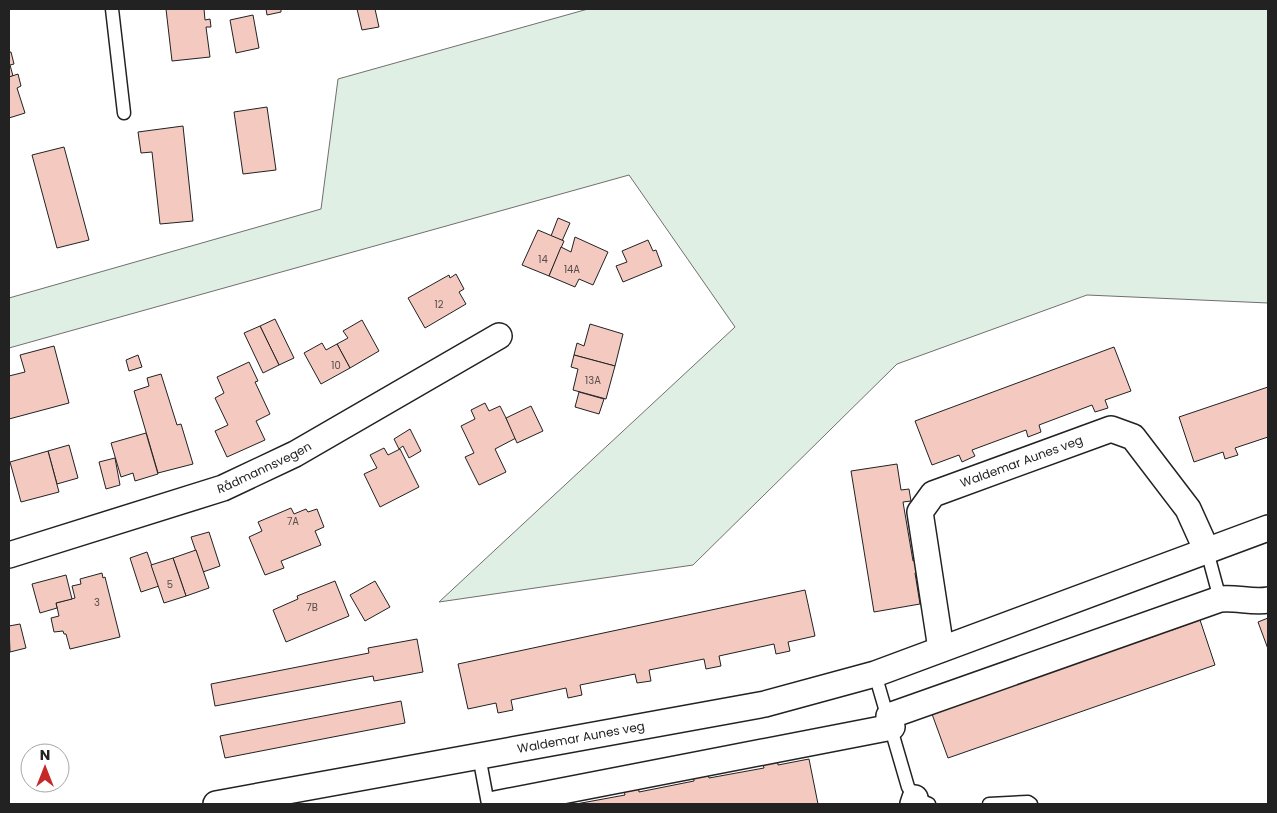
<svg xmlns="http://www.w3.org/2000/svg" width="1277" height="813" font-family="Poppins,sans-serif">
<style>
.green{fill:#e0efe3;stroke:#6f6f6f}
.building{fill:#f3c9c0;stroke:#222}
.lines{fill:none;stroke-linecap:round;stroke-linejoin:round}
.lane-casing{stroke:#222;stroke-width:15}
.street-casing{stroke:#222;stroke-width:28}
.lane{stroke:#fff;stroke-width:12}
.street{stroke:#fff;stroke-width:25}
.labels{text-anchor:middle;stroke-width:4;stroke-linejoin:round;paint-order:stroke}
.number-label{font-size:10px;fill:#564c4a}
.street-label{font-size:12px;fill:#222;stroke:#fff}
</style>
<rect width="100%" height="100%" fill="#fff"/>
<path class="green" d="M588,9H1268V303L1087,295L897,364L693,565L439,602L735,327L629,175L9,348V298L321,209L338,79Z"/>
<g class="building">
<path d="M166,9H204L205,20L210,19L211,27H206L210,57L172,61Z"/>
<path d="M266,9H281V12L267,15Z"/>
<path d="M357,9H375L379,27L362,30Z"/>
<path d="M253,15L259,48L236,53L230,20Z"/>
<path d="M9,52H11L14,64L10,65L13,76L9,77Z"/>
<path d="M18,74L21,86L17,88L25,113L9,118V77Z"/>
<path d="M267,107L276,170L243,174L234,112Z"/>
<path d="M183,126L193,221L160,224L152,152L141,153L138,132Z"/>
<path d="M64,147L89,240L57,248L32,155Z"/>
<path d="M558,218L570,223L562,241L551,236Z"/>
<path d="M538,230L564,241L549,276L522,265Z"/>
<path d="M575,237L608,252L593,285L579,279L575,287L549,276L561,247L571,252Z"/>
<path d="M648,240L653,251L656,250L662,266L623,282L616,266L627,262L622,251Z"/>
<path d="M456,274L464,289L459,292L466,304L425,328L408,298L449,275L450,278Z"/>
<path d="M275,319L294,358L279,365L260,326Z"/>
<path d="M362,320L379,351L350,368L337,344L348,338L343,331Z"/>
<path d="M590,324L623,334L615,366L574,355L577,343L584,346Z"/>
<path d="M260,326L279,365L263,373L244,333Z"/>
<path d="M322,343L326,350L337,344L350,368L321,384L304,353Z"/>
<path d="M54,346L69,403L9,419V376L25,372L20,355Z"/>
<path d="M1114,347L1131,391L1105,400L1108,408L1095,412L1092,405L1039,425L1041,432L1028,437L1026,430L972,450L975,456L962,462L959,455L932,465L915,421Z"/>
<path d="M138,355L142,367L129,371L126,360Z"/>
<path d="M574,355L615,366L606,399L573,390L578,369L571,367Z"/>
<path d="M249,362L258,381L255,382L270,414L256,421L265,440L227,457L215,431L228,425L215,398L224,393L217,377Z"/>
<path d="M161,374L177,425L181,424L193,464L158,473L134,391L149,386L147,378Z"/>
<path d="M1268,387V437L1235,448L1238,455L1225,459L1223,452L1194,462L1179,417Z"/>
<path d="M579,392L604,399L599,414L575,407Z"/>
<path d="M485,403L489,411L500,406L516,438L495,449L506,472L479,485L465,457L474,453L461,426L475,419L471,410Z"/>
<path d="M531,406L543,431L517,443L506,418Z"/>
<path d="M410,429L421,451L409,458L403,446L399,449L394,439Z"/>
<path d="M146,433L158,474L135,481L133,473L121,477L111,443Z"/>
<path d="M69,445L78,478L57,484L48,451Z"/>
<path d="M384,448L388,455L400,449L419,487L380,507L364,474L377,468L370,455Z"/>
<path d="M48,451L59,492L21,502L10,462Z"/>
<path d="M115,458L120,485L106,489L99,462Z"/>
<path d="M897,464L901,490L909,489L911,501L903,502L913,561L921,559L923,572L915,573L920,604L874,612L851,471Z"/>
<path d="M291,508L294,514L306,509L308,512L317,509L324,527L315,531L321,545L281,561L284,568L265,575L249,537L262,531L258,522Z"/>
<path d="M209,532L220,566L203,572L191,537Z"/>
<path d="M196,550L209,588L186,596L173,558Z"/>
<path d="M147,552L159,586L141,592L130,558Z"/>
<path d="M173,558L186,596L164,603L151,565Z"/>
<path d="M102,573L103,578L105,577L120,637L70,649L66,634H64L63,631L54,632L51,618L59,616L56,603L75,598L72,586L81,584L80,579Z"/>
<path d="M66,575L72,599L56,603L57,608L40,613L32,584Z"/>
<path d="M335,581L349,616L286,642L273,610L298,599L297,596Z"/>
<path d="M375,581L390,607L365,621L350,595Z"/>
<path d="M805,590L815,636L788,642L790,651L776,654L774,644L719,656L721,666L706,669L704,659L649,670L651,681L637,683L635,674L580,685L582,695L568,698L566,688L511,700L513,710L498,713L496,703L468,709L458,664Z"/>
<path d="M1268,618V649L1258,622Z"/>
<path d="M1200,620L1215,665L948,758L932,714L1035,669L1038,677L1091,658L1088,650L1102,645L1105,653L1158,635L1155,627L1169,622L1172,630Z"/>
<path d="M20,624L26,648L10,652L9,626Z"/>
<path d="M417,639L423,672L374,681L373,676L215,706L211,684L369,653L368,648Z"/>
<path d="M401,701L405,723L225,758L220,736Z"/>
<path d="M777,757L778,765L809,759L818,804H576L625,795L623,787L638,784L639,792L694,781L693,773L707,770L709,778L764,768L762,760Z"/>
</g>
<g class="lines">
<defs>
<g id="lane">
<path d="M112,9L124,113"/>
<path d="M1207,551L1220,599"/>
<path d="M875,674L908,787L915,798L929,804"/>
<path d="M479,756L488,804"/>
<path d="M989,804L1028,802L1031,804"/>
</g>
<g id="street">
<path id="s1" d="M9,555L223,488L295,454L499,336"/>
<path id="s2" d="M941,649L920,512L933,494L1111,429L1133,437L1188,509L1207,551"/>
<path d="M889,716L1220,599C1236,597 1253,603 1268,600"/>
<path id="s3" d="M216,804L765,704L875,674L1268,528"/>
<path d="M495,804L892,727"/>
<path d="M913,804L915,798"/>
</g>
</defs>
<use href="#lane" class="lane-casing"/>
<use href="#street" class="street-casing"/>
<use href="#lane" class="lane"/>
<use href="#street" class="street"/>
</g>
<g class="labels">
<g class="number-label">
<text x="543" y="263">14</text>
<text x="572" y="273">14A</text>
<text x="439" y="308">12</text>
<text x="336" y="369">10</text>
<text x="593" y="384">13A</text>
<text x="293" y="525">7A</text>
<text x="170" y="588">5</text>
<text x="97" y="606">3</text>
<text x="312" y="611">7B</text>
</g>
<g class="street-label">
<text dy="4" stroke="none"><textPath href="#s2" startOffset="255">Waldemar Aunes veg</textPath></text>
<text dy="4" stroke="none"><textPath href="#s1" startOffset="270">Rådmannsvegen</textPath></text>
<text dy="4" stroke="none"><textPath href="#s3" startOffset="371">Waldemar Aunes veg</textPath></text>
</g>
</g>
<rect width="1277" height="813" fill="none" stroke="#222222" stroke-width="20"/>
<g transform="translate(45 768)"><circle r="24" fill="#ffffff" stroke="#a7a7a7"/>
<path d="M0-4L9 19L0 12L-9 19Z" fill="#c62828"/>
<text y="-8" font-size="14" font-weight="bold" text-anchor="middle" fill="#222222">N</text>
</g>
</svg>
